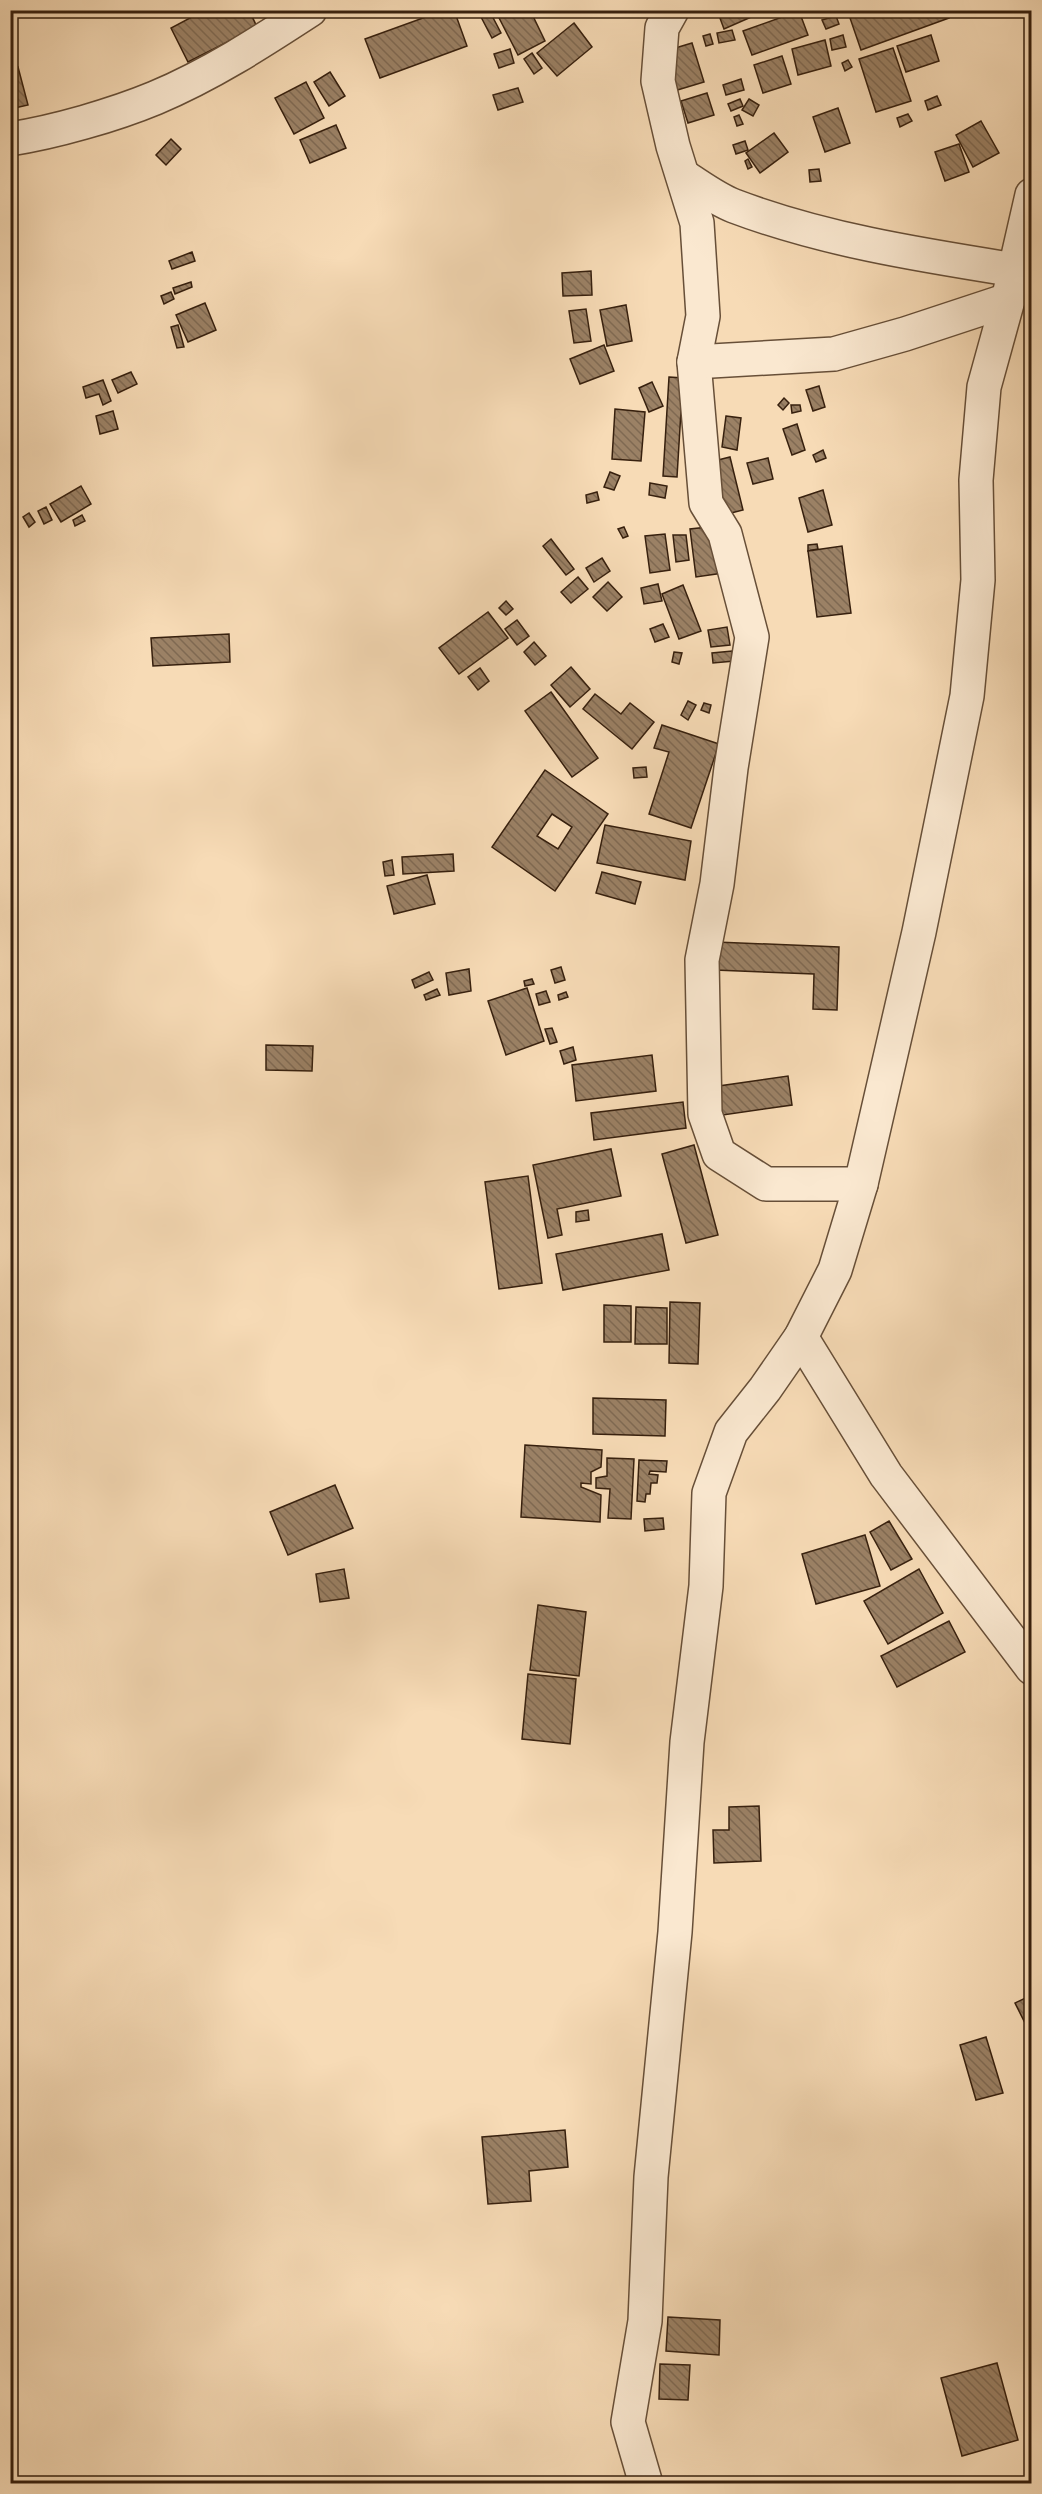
<svg xmlns="http://www.w3.org/2000/svg" width="1042" height="2494" font-family="'Old Standard TT',serif">
<style>
.building{fill:url(#building-back-hatch);stroke:#37200e;stroke-width:1.5;fill-rule:evenodd}
.lines{fill:none;stroke-linecap:round;stroke-linejoin:round}
.minor-casing{stroke:#674f38;stroke-width:36}
.minor{stroke:#fae8d0;stroke-width:33}
</style>
<defs>
<pattern id="building-back-hatch" width="6" height="6" patternUnits="userSpaceOnUse" patternTransform="scale(1.5)"><rect width="6" height="6" fill="#9b8165"/><path d="M-1 5l2 2M0 0l6 6M5-1l2 2" fill="none" stroke="#7f6952"/></pattern>
</defs>
<rect width="100%" height="100%" fill="#f7dbb6"/>
<filter id="stains"><feTurbulence type="fractalNoise" baseFrequency=".00333" numOctaves="4"/><feColorMatrix values="0 0 0 0 .2 0 0 0 0 .09 0 0 0 0 .02 0 0 0 .5 -.17"/></filter>
<radialGradient id="worn" r=".72"><stop offset=".6" stop-color="#630" stop-opacity="0"/><stop offset="1" stop-color="#630" stop-opacity=".3"/></radialGradient>
<g class="building">
<path d="M205,10H249L257,27L188,62L171,28Z"/>
<path d="M445,10H454L467,46L380,78L365,39Z"/>
<path d="M489,10L501,33L492,38L480,15Z"/>
<path d="M495,10H530L545,41L518,55Z"/>
<path d="M717,10H767L724,29Z"/>
<path d="M870,10H946L949,18L861,50L850,18Z"/>
<path d="M799,11L808,35L752,55L743,31Z"/>
<path d="M836,16L839,24L826,29L822,20Z"/>
<path d="M574,23L592,47L557,76L537,53Z"/>
<path d="M732,30L735,40L719,43L717,33Z"/>
<path d="M710,34L713,44L706,46L703,36Z"/>
<path d="M843,35L846,47L832,50L830,39Z"/>
<path d="M931,35L939,61L906,72L897,46Z"/>
<path d="M825,40L831,66L798,75L792,49Z"/>
<path d="M692,43L704,82L674,91L662,52Z"/>
<path d="M893,48L911,101L876,112L859,59Z"/>
<path d="M510,49L514,63L499,68L494,54Z"/>
<path d="M532,53L542,68L534,74L524,59Z"/>
<path d="M782,56L791,84L763,93L754,65Z"/>
<path d="M848,60L852,67L845,71L842,63Z"/>
<path d="M18,67L28,105L10,109V69Z"/>
<path d="M330,72L345,96L329,106L314,82Z"/>
<path d="M741,79L744,90L726,95L723,85Z"/>
<path d="M306,82L324,118L294,134L275,98Z"/>
<path d="M518,88L523,102L498,110L493,95Z"/>
<path d="M707,93L714,115L688,123L681,101Z"/>
<path d="M937,96L941,105L928,110L925,101Z"/>
<path d="M740,99L743,106L731,111L728,104Z"/>
<path d="M749,99L759,105L753,116L742,110Z"/>
<path d="M838,108L850,143L825,152L813,117Z"/>
<path d="M908,114L912,121L900,127L897,118Z"/>
<path d="M739,115L743,124L737,126L734,117Z"/>
<path d="M981,121L999,153L973,167L956,135Z"/>
<path d="M336,125L346,148L310,163L300,140Z"/>
<path d="M774,133L788,152L760,173L746,153Z"/>
<path d="M171,139L181,149L166,165L156,155Z"/>
<path d="M745,141L748,150L736,154L733,145Z"/>
<path d="M959,144L969,172L945,181L935,152Z"/>
<path d="M748,159L752,167L748,169L745,161Z"/>
<path d="M819,169L821,181L810,182L809,170Z"/>
<path d="M192,252L195,261L172,269L169,261Z"/>
<path d="M591,271L592,295L563,296L562,273Z"/>
<path d="M191,282L192,287L175,294L173,288Z"/>
<path d="M171,292L174,299L164,304L161,296Z"/>
<path d="M205,303L216,330L188,342L176,315Z"/>
<path d="M626,305L632,341L607,346L600,310Z"/>
<path d="M586,309L591,341L574,343L569,311Z"/>
<path d="M178,325L184,347L177,348L171,327Z"/>
<path d="M604,345L614,371L580,384L570,359Z"/>
<path d="M131,372L137,384L118,393L112,380Z"/>
<path d="M669,377L683,378L677,477L663,476Z"/>
<path d="M103,380L111,401L103,405L99,394L86,398L83,387Z"/>
<path d="M652,382L663,406L649,412L639,388Z"/>
<path d="M819,386L825,407L813,411L806,390Z"/>
<path d="M784,398L789,403L783,410L778,405Z"/>
<path d="M791,405H800L801,411L792,413Z"/>
<path d="M615,409L645,412L641,461L612,459Z"/>
<path d="M113,411L118,429L100,434L96,416Z"/>
<path d="M726,416L741,418L737,450L722,447Z"/>
<path d="M797,424L805,450L792,455L783,429Z"/>
<path d="M823,450L826,458L816,462L813,455Z"/>
<path d="M730,457L743,510L719,516L706,463Z"/>
<path d="M768,458L773,479L753,484L747,463Z"/>
<path d="M610,472L620,476L614,490L604,487Z"/>
<path d="M650,483L667,486L665,498L649,495Z"/>
<path d="M81,486L91,504L61,522L50,504Z"/>
<path d="M823,490L832,525L808,532L799,498Z"/>
<path d="M597,492L599,500L587,503L586,495Z"/>
<path d="M46,507L52,520L44,524L38,511Z"/>
<path d="M29,513L35,522L29,527L23,517Z"/>
<path d="M82,515L85,521L75,526L73,520Z"/>
<path d="M717,526L723,573L696,577L690,529Z"/>
<path d="M624,527L628,536L623,538L618,529Z"/>
<path d="M665,534L670,570L650,573L645,536Z"/>
<path d="M673,535H686L689,560L676,562Z"/>
<path d="M551,539L574,569L566,575L543,546Z"/>
<path d="M817,544L818,549L808,551V545Z"/>
<path d="M842,546L851,613L817,617L808,551Z"/>
<path d="M602,558L610,571L594,582L586,568Z"/>
<path d="M578,577L588,589L571,603L561,592Z"/>
<path d="M608,582L622,597L607,611L593,597Z"/>
<path d="M658,584L662,601L644,604L641,588Z"/>
<path d="M683,585L701,631L679,639L662,594Z"/>
<path d="M506,601L513,609L506,615L499,608Z"/>
<path d="M488,612L508,638L459,674L439,648Z"/>
<path d="M517,620L529,636L517,645L505,629Z"/>
<path d="M663,624L669,637L655,642L650,629Z"/>
<path d="M727,627L730,645L711,647L708,630Z"/>
<path d="M229,634L230,662L153,666L151,638Z"/>
<path d="M534,642L546,656L535,665L524,652Z"/>
<path d="M732,651L734,661L713,663L712,653Z"/>
<path d="M674,652L682,653L679,664L672,662Z"/>
<path d="M571,667L590,689L570,707L551,685Z"/>
<path d="M480,668L489,681L478,690L468,677Z"/>
<path d="M551,692L598,758L572,777L525,711Z"/>
<path d="M595,694L621,714L630,703L654,722L632,749L583,709Z"/>
<path d="M688,701L696,705L688,720L681,715Z"/>
<path d="M704,703L711,705L709,713L701,710Z"/>
<path d="M662,725L719,744L691,828L649,814L669,752L654,748Z"/>
<path d="M646,767L647,777L634,778L633,768Z"/>
<path d="M545,770L608,814L555,891L492,847ZM552,814L572,827L558,849L537,836Z"/>
<path d="M605,825L691,841L685,880L597,863Z"/>
<path d="M453,854L454,871L403,874L402,857Z"/>
<path d="M392,860L394,875L385,876L383,862Z"/>
<path d="M602,872L641,882L635,904L596,893Z"/>
<path d="M427,875L435,904L394,914L387,886Z"/>
<path d="M716,942L839,947L837,1010L813,1009L814,974L715,970Z"/>
<path d="M561,967L565,980L555,983L551,970Z"/>
<path d="M469,969L471,991L449,995L446,973Z"/>
<path d="M429,972L433,980L415,988L412,980Z"/>
<path d="M532,979L534,984L525,986L524,981Z"/>
<path d="M527,988L544,1041L506,1055L488,1001Z"/>
<path d="M437,989L440,995L426,1000L424,995Z"/>
<path d="M546,991L550,1002L539,1005L536,994Z"/>
<path d="M566,992L568,997L559,1000L558,995Z"/>
<path d="M552,1028L557,1042L550,1044L545,1029Z"/>
<path d="M266,1045L313,1046L312,1071L266,1070Z"/>
<path d="M573,1047L576,1060L564,1064L560,1051Z"/>
<path d="M652,1055L656,1091L576,1101L572,1065Z"/>
<path d="M788,1076L792,1105L716,1116L712,1087Z"/>
<path d="M683,1102L686,1128L594,1140L591,1113Z"/>
<path d="M694,1145L718,1235L686,1243L662,1154Z"/>
<path d="M611,1149L621,1196L557,1209L562,1235L548,1238L533,1165Z"/>
<path d="M528,1176L542,1283L499,1289L485,1182Z"/>
<path d="M588,1210L589,1220L576,1222V1212Z"/>
<path d="M662,1234L669,1270L563,1290L556,1254Z"/>
<path d="M670,1302L700,1303L698,1364L669,1363Z"/>
<path d="M604,1305L631,1306V1342H604Z"/>
<path d="M636,1307L667,1308V1344H635Z"/>
<path d="M593,1398L666,1400L665,1436L593,1434Z"/>
<path d="M525,1445L602,1450L601,1467L591,1472V1484L581,1483V1487L601,1495L600,1522L521,1517Z"/>
<path d="M607,1458L634,1459L631,1519L608,1518L610,1489L596,1488V1478L607,1476Z"/>
<path d="M639,1460L667,1461L666,1472L650,1471L649,1474L658,1475L657,1483H651L650,1494H646L645,1502L637,1501Z"/>
<path d="M335,1485L353,1528L288,1555L270,1512Z"/>
<path d="M663,1518L664,1529L645,1531L644,1519Z"/>
<path d="M889,1521L912,1559L891,1570L870,1532Z"/>
<path d="M865,1535L880,1586L816,1604L802,1554Z"/>
<path d="M344,1569L349,1598L320,1602L316,1574Z"/>
<path d="M919,1569L943,1613L888,1644L864,1601Z"/>
<path d="M538,1605L586,1612L579,1676L530,1670Z"/>
<path d="M949,1621L965,1652L897,1687L881,1656Z"/>
<path d="M528,1674L576,1679L570,1744L522,1739Z"/>
<path d="M759,1806L761,1861L714,1863L713,1830H729V1807Z"/>
<path d="M1032,1995V2032L1030,2033L1015,2003Z"/>
<path d="M986,2037L1003,2093L976,2100L960,2045Z"/>
<path d="M565,2130L568,2167L529,2171L531,2201L488,2204L482,2137Z"/>
<path d="M668,2317L720,2320L719,2355L666,2351Z"/>
<path d="M997,2363L1018,2440L962,2456L941,2378Z"/>
<path d="M660,2364L690,2365L688,2400L659,2399Z"/>
</g>
<g class="lines">
<defs>
<g id="minor">
<path d="M672,10L662,28L658,81L673,146L697,223L703,316L694,362L706,503L725,534L752,637L731,768L717,884L702,960L705,1114L719,1154L766,1184H861"/>
<path d="M10,139C55,132 114,115 155,98C210,75 261,42 310,10"/>
<path d="M683,176C699,186 716,199 734,206C824,240 921,255 1015,270"/>
<path d="M694,362L834,354L905,334L1008,300"/>
<path d="M801,1337L886,1475L1032,1668"/>
<path d="M646,2484L628,2422L645,2321L651,2177L675,1932L687,1742L706,1586L709,1493L731,1432L765,1389L801,1337L835,1270L861,1184L919,932L967,696L978,580L976,480L984,387L1008,300L1032,195"/>
</g>
</defs>
<use href="#minor" class="minor-casing"/>
<use href="#minor" class="minor"/>
</g>
<rect width="1042" height="2494" fill="none" stroke="#f7dbb6" stroke-width="36"/>
<rect x="12" y="12" width="1018" height="2470" fill="none" stroke="#37200e" stroke-width="3"/>
<rect x="18" y="18" width="1006" height="2458" fill="none" stroke="#37200e" stroke-width="1.5"/>
<rect width="100%" height="100%" filter="url(#stains)"/>
<rect width="100%" height="100%" fill="url(#worn)"/>
</svg>
